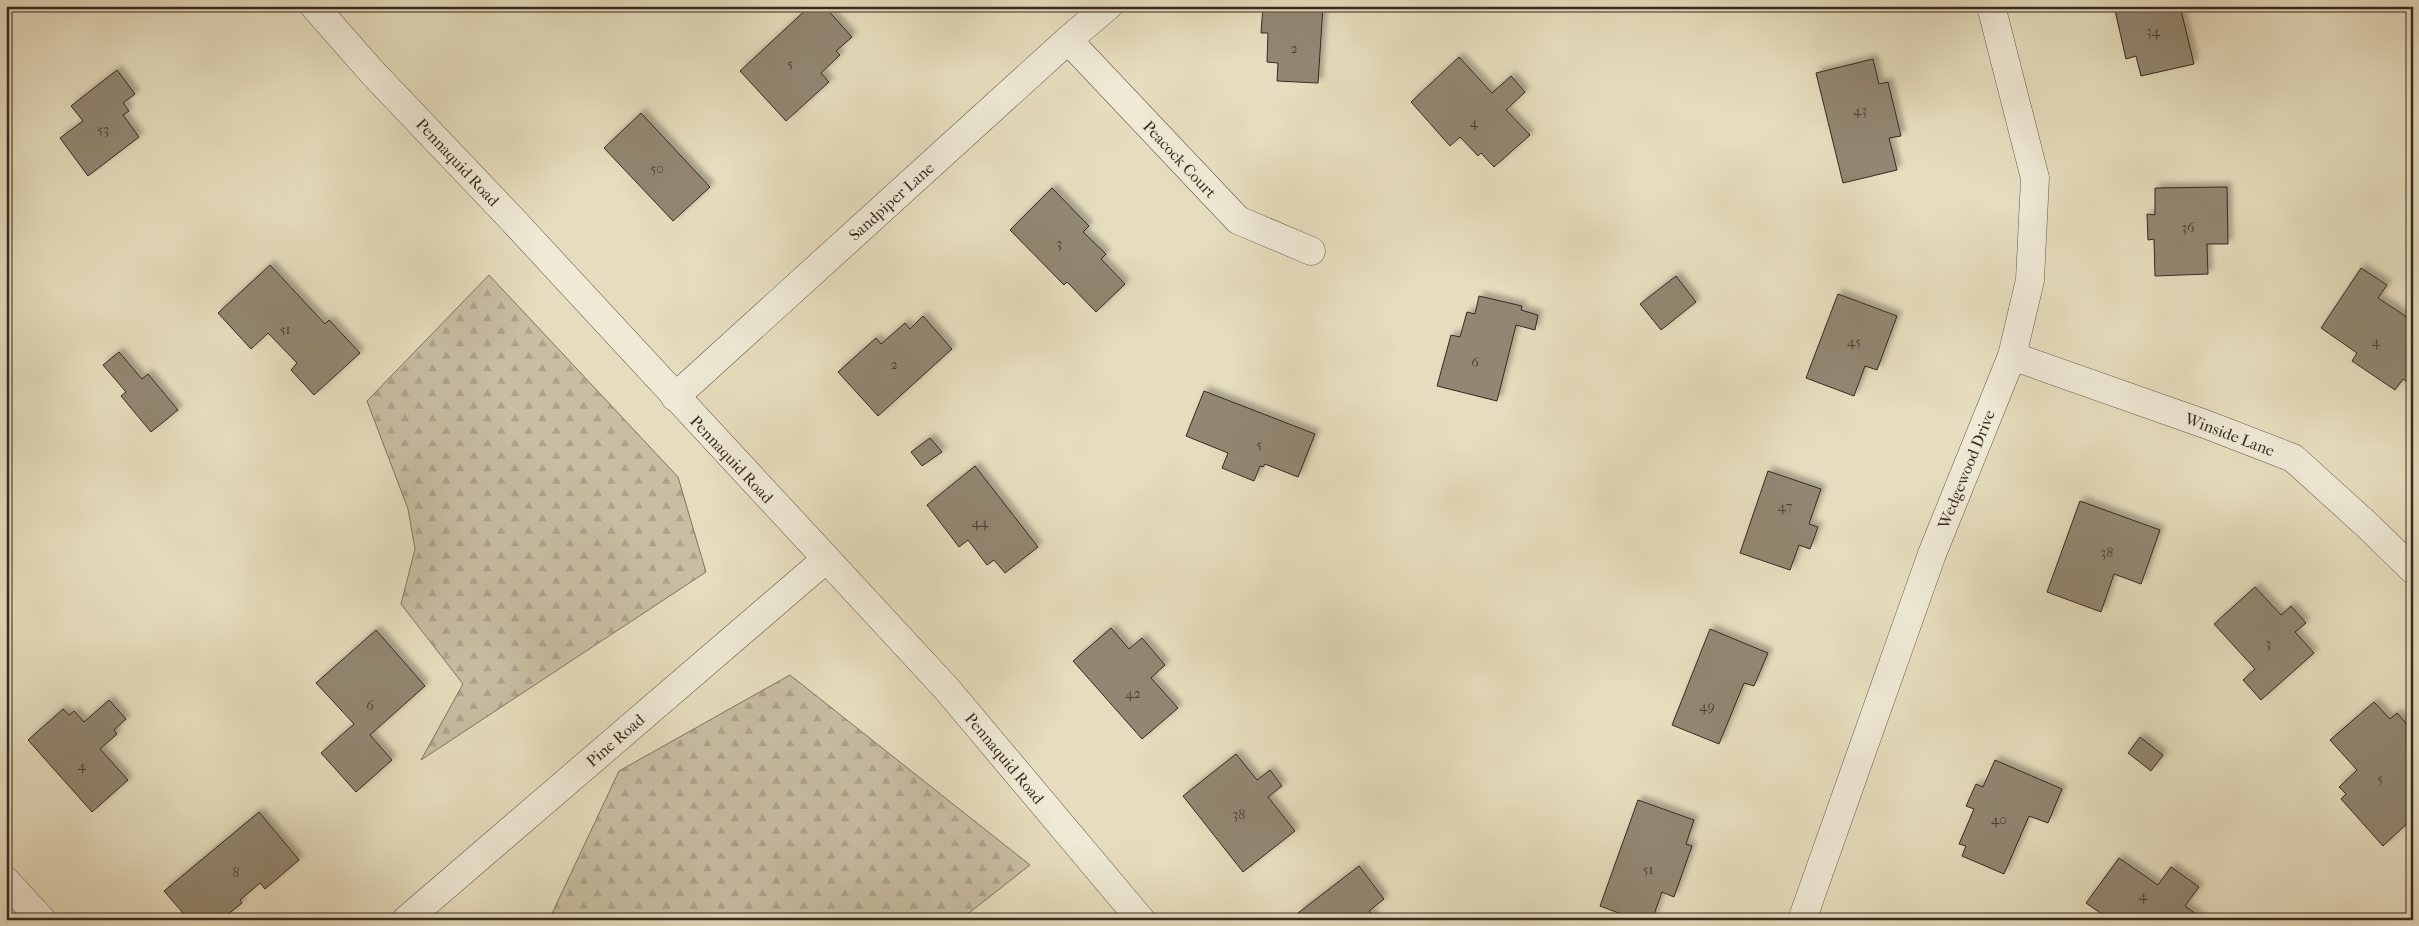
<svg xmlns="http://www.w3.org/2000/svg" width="2419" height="926" font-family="'IM FELL French Canon',serif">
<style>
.forest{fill:url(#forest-firs);stroke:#807462}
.building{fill:#928772;stroke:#372920;filter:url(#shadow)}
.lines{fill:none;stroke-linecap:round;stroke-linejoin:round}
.minor-casing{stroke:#635648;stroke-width:29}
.minor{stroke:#efe9d5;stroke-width:28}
.labels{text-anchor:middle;stroke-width:4;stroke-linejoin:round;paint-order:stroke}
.number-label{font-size:14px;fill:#4e4034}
.street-label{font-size:16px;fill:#372920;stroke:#efe9d5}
</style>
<defs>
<pattern id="forest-firs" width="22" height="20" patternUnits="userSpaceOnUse" patternTransform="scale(1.25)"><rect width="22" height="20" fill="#c8bea3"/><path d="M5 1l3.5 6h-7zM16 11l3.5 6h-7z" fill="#aca38c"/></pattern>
<filter id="shadow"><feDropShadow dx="4.5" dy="-4.5" stdDeviation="2.5" flood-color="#0004"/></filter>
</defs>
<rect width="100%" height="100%" fill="#e6ddbe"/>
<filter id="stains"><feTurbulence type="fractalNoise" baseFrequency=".004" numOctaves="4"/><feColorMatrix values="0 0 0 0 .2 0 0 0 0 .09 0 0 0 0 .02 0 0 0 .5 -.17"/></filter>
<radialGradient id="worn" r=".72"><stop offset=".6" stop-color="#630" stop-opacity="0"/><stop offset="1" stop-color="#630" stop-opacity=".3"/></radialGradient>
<g class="forest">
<path d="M489,275L678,477L706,572L421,760L463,684L401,604L415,549L408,509L367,401Z"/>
<path d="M790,675L1030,865L960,920H549L619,771Z"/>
</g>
<g class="building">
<path d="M487,6H499L493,12Z"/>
<path d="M810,6H824L852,37L836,51L840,55L821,73L829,82L786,121L740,71Z"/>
<path d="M1263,6H1323L1318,83L1277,81L1278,63L1267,62L1268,33H1261Z"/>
<path d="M1779,6H1799L1780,11Z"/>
<path d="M2114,6H2180L2194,64L2141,76L2136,56L2126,59Z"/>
<path d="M1459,57L1492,93L1511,76L1525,92L1506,110L1530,135L1494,167L1481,153L1478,156L1460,137L1450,146L1411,102Z"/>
<path d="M1873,59L1879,84L1888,82L1901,136L1889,138L1897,170L1843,183L1816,73Z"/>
<path d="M117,70L135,94L123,103L129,111L123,115L139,137L88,176L60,138L83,121L71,106Z"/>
<path d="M641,113L710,187L673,221L604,148Z"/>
<path d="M2227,187L2228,244H2207L2208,274L2155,276L2154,239L2148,240L2147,214L2155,215V188Z"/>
<path d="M1052,188L1089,226L1083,232L1106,254L1101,259L1125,284L1096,312L1067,282L1064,285L1010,230Z"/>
<path d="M270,265L325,324L329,320L360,353L314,395L291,370L297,363L268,333L251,349L218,313Z"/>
<path d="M2361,268L2387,285L2378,298L2413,321V386L2403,379L2395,390L2352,361L2357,353L2321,328Z"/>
<path d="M1676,276L1696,302L1661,330L1640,304Z"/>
<path d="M1838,294L1897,316L1877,370L1865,366L1854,396L1806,378Z"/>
<path d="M1479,296L1522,306L1521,310L1538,315L1535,330L1516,325L1497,401L1437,386L1451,335L1460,337L1467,312L1475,314Z"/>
<path d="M923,316L952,349L878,416L838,372L876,338L881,344L905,323L910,329Z"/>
<path d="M119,352L142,379L148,374L178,410L151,432L121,396L126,392L103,365Z"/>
<path d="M1204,391L1315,434L1298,477L1265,464L1263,467L1260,466L1254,481L1222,468L1228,453L1186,436Z"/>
<path d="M930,438L942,452L922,466L911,452Z"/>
<path d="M975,466L1038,547L1005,573L994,560L987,565L968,540L959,547L927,505Z"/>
<path d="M1768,471L1821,489L1809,524L1818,527L1810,549L1799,545L1790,570L1740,553Z"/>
<path d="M2080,501L2160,530L2141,584L2114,574L2101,612L2047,592Z"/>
<path d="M2255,587L2281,615L2291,606L2306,623L2295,632L2314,653L2261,700L2243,680L2255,669L2214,624Z"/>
<path d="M1111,628L1129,649L1142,638L1165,665L1151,678L1178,708L1142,739L1073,661Z"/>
<path d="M1710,629L1768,653L1754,686L1744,683L1719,744L1672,725Z"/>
<path d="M376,630L425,686L370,735L392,760L356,792L321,753L354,724L316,683Z"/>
<path d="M109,700L126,719L114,730L117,734L100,749L128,780L92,812L28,740L63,709L69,715L74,711L84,722Z"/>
<path d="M2374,702L2390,719L2397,713L2413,731V818L2383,846L2341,799L2346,794L2339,787L2357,770L2330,740Z"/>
<path d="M2140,737L2163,755L2151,771L2128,753Z"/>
<path d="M1236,754L1257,780L1270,770L1282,786L1268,797L1295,831L1243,872L1183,796Z"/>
<path d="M1995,760L2062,789L2048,823L2029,816L2004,874L1962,856L1966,846L1959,844L1974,809L1966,806L1976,784L1983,787Z"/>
<path d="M1638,800L1694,820L1686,844L1692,846L1674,897L1662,892L1652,920H1637L1600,906Z"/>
<path d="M259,812L299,860L265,889L260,883L240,900L242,903L221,920H189L164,891Z"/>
<path d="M2119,858L2158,885L2171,867L2199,887L2185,906L2204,920H2110L2086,903Z"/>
<path d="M1359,866L1384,899L1369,911L1376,920H1304L1298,913Z"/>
</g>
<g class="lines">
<defs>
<g id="minor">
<path d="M314,6L372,72L509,216L946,688L1141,920"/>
<path d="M1068,40L1238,220L1311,251"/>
<path d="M2012,356L2205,424L2293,458L2367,525L2413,570"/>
<path d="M675,397L1068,40L1108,6"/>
<path d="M6,881L42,920"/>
<path d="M406,920L825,560"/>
<path d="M1802,920L1932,554L2012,356L2030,280L2035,178L1991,6"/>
</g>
</defs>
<use href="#minor" class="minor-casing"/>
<use href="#minor" class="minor"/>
</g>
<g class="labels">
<g class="number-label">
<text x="2153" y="36">34</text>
<text x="1294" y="53">2</text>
<text x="790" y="68">5</text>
<text x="1860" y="115">43</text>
<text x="1474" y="127">4</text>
<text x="103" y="134">53</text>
<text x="657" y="173">50</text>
<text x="2188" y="232">36</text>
<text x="1059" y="248">3</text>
<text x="285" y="334">51</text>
<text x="1854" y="346">45</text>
<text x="2376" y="346">4</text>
<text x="1475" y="367">6</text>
<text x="894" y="369">2</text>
<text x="1259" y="449">5</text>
<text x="1785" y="511">47</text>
<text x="980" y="527">44</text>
<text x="2107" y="557">38</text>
<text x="2268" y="648">3</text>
<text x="1133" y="698">42</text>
<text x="370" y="710">6</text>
<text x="1707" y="711">49</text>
<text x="82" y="770">4</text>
<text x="2380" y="783">5</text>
<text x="1239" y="819">38</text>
<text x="1999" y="824">40</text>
<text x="1648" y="874">51</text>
<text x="236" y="877">8</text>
<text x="2143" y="900">4</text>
</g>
<g class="street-label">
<text transform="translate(1180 159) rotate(47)" y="6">Peacock Court</text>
<text transform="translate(458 162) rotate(47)" y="6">Pennaquid Road</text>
<text transform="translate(891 201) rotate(-42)" y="6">Sandpiper Lane</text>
<text transform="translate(2230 434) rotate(21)" y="6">Winside Lane</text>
<text transform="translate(732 459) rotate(47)" y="6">Pennaquid Road</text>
<text transform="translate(1966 469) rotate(-68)" y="6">Wedgewood Drive</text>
<text transform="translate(615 740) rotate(-41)" y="6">Pine Road</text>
<text transform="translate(1005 758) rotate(50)" y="6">Pennaquid Road</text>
</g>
</g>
<rect width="2419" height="926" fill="none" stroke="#e6ddbe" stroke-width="25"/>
<rect x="8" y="8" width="2404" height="911" fill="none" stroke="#372920" stroke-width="2.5"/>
<rect x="12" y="12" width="2394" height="901" fill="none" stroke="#372920"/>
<rect width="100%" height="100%" filter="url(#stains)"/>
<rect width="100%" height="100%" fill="url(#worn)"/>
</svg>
